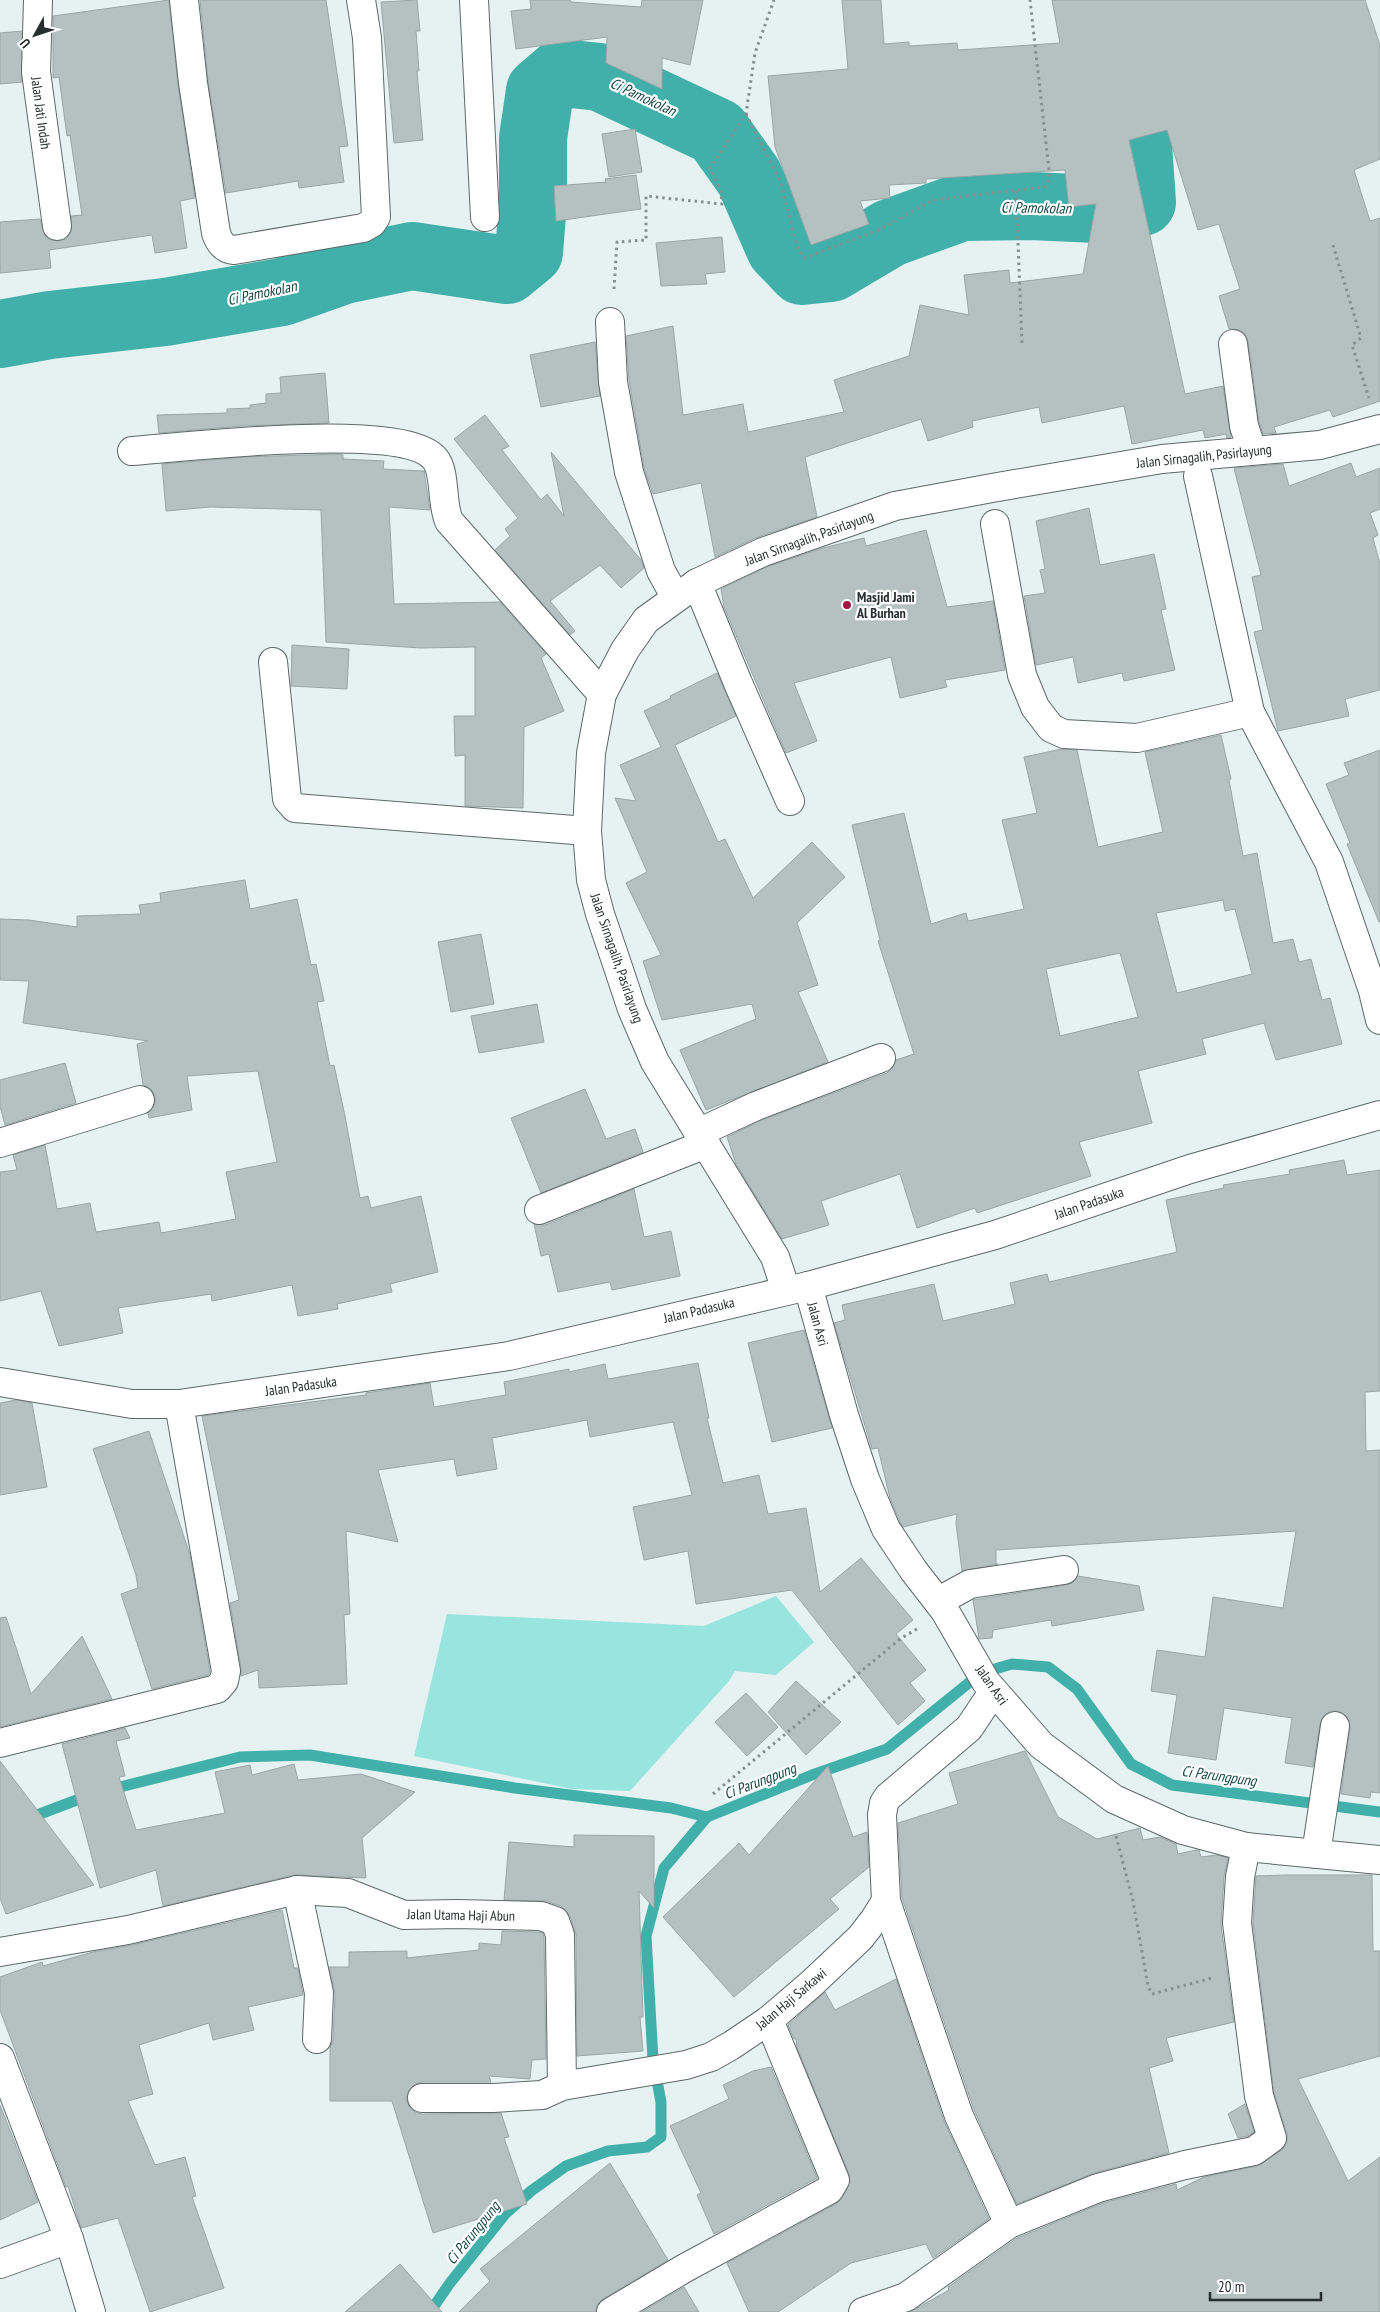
<svg xmlns="http://www.w3.org/2000/svg" width="1380" height="2312" font-family="'PT Sans Narrow',sans-serif">
<style>
.green{fill:#98e5e0}
.lines{fill:none;stroke-linecap:round;stroke-linejoin:round}
.stream{stroke:#41b0aa;stroke-width:11}
.river{stroke:#41b0aa;stroke-width:68}
.building{fill:#b5c1c0;stroke:#9aa6a5;fill-rule:evenodd}
.street-casing{stroke:#5d6868;stroke-width:30}
.secondary-casing{stroke:#5d6868;stroke-width:30}
.path{stroke:#868f8e;stroke-width:3;stroke-dasharray:2.5 4;stroke-linecap:butt}
.street{stroke:#fff;stroke-width:28}
.secondary{stroke:#fff;stroke-width:28}
.poi-dot{fill:#a81142;stroke:#fff;stroke-width:2}
.labels{text-anchor:middle;stroke-width:4.5;stroke-linejoin:round;paint-order:stroke}
.street-label{font-size:14px;fill:#272c2c;stroke:#fff}
.poi-label{font-size:14px;font-weight:bold;fill:#272c2c;stroke:#fff;text-anchor:start}
.water-label{font-size:15px;font-style:italic;fill:#164745;stroke:#fff}
</style>
<rect width="100%" height="100%" fill="#e5f2f1"/>
<path class="green" d="M776,1596L814,1642L776,1675L735,1671L729,1681L630,1791L572,1789L414,1756L447,1614L704,1626Z"/>
<g class="lines">
<g class="stream">
<path d="M108,1790L240,1757L310,1755L515,1788L671,1808L707,1817"/>
<path d="M0,1829L90,1795"/>
<path d="M430,2312L450,2283L506,2213L531,2191L566,2166L608,2151L647,2147L661,2137V2102L653,2060L646,1936L664,1868L707,1817L812,1775L887,1749L981,1673L1012,1664L1048,1667L1077,1689L1131,1764L1172,1785L1380,1812"/>
</g>
<path class="river" d="M0,334L50,325L165,312L282,292L344,270L412,256L507,270L529,252L533,202V138L540,91L561,73L600,77L717,132L749,177L780,248L802,271L831,268L890,233L962,207L1031,206L1119,210L1142,202L1135,102L1136,82L1161,37L1190,4L1191,0"/>
</g>
<g class="building">
<path d="M169,0L178,85L195,198L180,201L187,248L155,253L152,235L49,250L51,268L0,273V222L40,219L45,236L51,240L59,241L66,239L71,232V216L82,215L70,135L67,136L59,77L53,78V16Z"/>
<path d="M200,0H326L348,146L339,147L344,182L299,188L298,181L226,193L208,81Z"/>
<path d="M417,0L420,31H416L419,71H417L423,140L394,143L381,2Z"/>
<path d="M530,0H570L571,2L641,7L642,0H703L690,65L662,58V89L606,63L607,37L516,49L511,11L531,9Z"/>
<path d="M842,0H881L884,44L909,42V46L957,43L958,50L1060,43L1052,0H1365L1380,45V159L1354,170L1370,221L1380,218V401L1333,417L1330,410L1274,427L1276,433L1263,434L1259,422L1248,341L1245,334L1239,330L1229,329L1219,296L1240,289L1219,224L1198,230L1167,130L1129,140L1185,394L1223,386L1231,437L1227,438L1226,434L1205,438L1203,430L1132,444L1124,406L1042,423L1039,407L972,421L973,427L928,441L921,419L805,457L817,517L758,537L715,557L701,483L653,494L644,468L629,380L626,336L673,326L683,415L743,404L748,432L844,412L834,380L909,356L920,305L969,315L964,275L1009,270L1010,283L1083,274L1096,204L1069,207L1065,170L926,179V183L889,185L890,198L860,201L869,224L811,245L775,147L768,76L848,69Z"/>
<path d="M22,31V82L0,84V33Z"/>
<path d="M635,129L642,172L609,177L602,134Z"/>
<path d="M636,175L641,209L556,221L554,186L606,182L605,179Z"/>
<path d="M722,237L725,272L705,274L707,284L661,286L656,243Z"/>
<path d="M595,342L600,396L541,407L530,355Z"/>
<path d="M325,373L329,423L242,426L159,433L157,415L227,413V409L250,408V405L266,403V394L281,393L280,377Z"/>
<path d="M485,415L509,446L502,450L541,500L547,494L564,516L551,452L641,560L644,568L621,588L600,565L550,601L575,631L570,635L495,550L510,536L505,529L518,518L454,439Z"/>
<path d="M339,454L343,455V459L384,461L383,469L424,471L430,510L389,507L394,604L500,602L546,654L541,658L564,711L524,727L523,808L465,806V755L455,756L454,716H475V647L421,648L326,642L321,510L210,507L166,511L162,464L244,457Z"/>
<path d="M1351,463L1356,477L1380,468V509L1370,513L1378,535L1373,538L1380,564V690L1345,699L1349,716L1278,731L1254,632L1263,630L1252,577L1261,575L1234,468L1283,464L1289,486Z"/>
<path d="M1089,508L1100,565L1154,554L1166,609L1161,610L1175,670L1124,681L1122,673L1078,683L1073,657L1036,665L1024,596L1045,593L1040,570L1045,569L1036,521Z"/>
<path d="M926,530L947,607L993,601L1005,670L945,680L947,687L900,698L891,657L794,683L817,741L786,753L724,607L721,589L769,566L823,548L864,538L866,546Z"/>
<path d="M292,645L349,649L347,689L291,686Z"/>
<path d="M717,673L736,716L675,745L718,842L725,839L753,898L812,842L845,877L797,923L818,985L798,992L828,1062L706,1110L680,1050L756,1019L752,1004L662,1020L643,961L661,955L626,883L647,872L615,798L636,801L620,765L661,747L644,711L671,698L670,696Z"/>
<path d="M1221,735L1231,779L1229,780L1243,856L1257,853L1273,943L1293,939L1299,962L1311,959L1322,1000L1330,998L1342,1044L1276,1060L1264,1023L1202,1039L1206,1054L1138,1071L1152,1123L1079,1142L1091,1176L977,1213L975,1208L917,1228L900,1174L821,1201L829,1225L782,1239L736,1164L727,1137L762,1120L887,1073L893,1067L896,1060L914,1054L878,941L880,940L852,825L904,813L931,924L966,913L968,921L1024,909L1002,820L1037,813L1024,757L1062,749L1077,750L1098,847L1163,832L1145,752ZM1223,900L1225,911L1235,909L1252,974L1177,993L1156,913ZM1120,953L1138,1017L1060,1036L1046,969Z"/>
<path d="M1380,750V922H1379L1347,844L1350,843L1326,784L1349,775L1344,763Z"/>
<path d="M245,880L250,909L297,899L311,965L316,964L324,1001L317,1002L330,1066L334,1065L345,1116L360,1198L368,1196L371,1208L421,1196L438,1272L390,1284L392,1292L337,1304L338,1309L298,1316L292,1285L212,1301L211,1294L118,1308L123,1333L59,1346L41,1291L0,1301V1172L17,1170L13,1155L45,1145L57,1209L90,1203L96,1232L159,1222L161,1233L236,1219L226,1172L277,1162L258,1071L187,1076L192,1110L149,1118L148,1113L155,1104V1096L151,1089L143,1085L137,1044L148,1041L23,1023L29,981L0,980V919L29,920L77,927V916L141,914L139,905L161,902L160,893Z"/>
<path d="M481,934L494,1004L451,1012L438,942Z"/>
<path d="M537,1004L544,1042L479,1053L471,1016Z"/>
<path d="M65,1063L76,1103L5,1125L0,1106V1080Z"/>
<path d="M585,1089L606,1139L635,1129L643,1152L541,1193L511,1118Z"/>
<path d="M1344,1160L1347,1175L1380,1170V1391L1365,1392L1366,1451L1380,1450V1793L1371,1792L1370,1798L1341,1794L1350,1728L1349,1720L1344,1714L1338,1711H1330L1323,1717L1320,1724L1313,1767L1285,1763L1292,1718L1224,1708L1216,1760L1168,1753L1177,1695L1151,1691L1157,1650L1205,1657L1213,1597L1283,1608L1296,1531L996,1550V1564H998L962,1571L956,1523L957,1514L903,1527L900,1522L890,1498L878,1448L872,1449L834,1323L845,1320L842,1305L934,1284L943,1321L1015,1304L1010,1283L1047,1274L1049,1282L1177,1252L1166,1200L1224,1188L1223,1185L1290,1174L1289,1170Z"/>
<path d="M634,1189L644,1237L671,1231L680,1276L612,1290L610,1282L558,1292L549,1254L541,1256L534,1224L545,1225Z"/>
<path d="M804,1330L832,1428L772,1442L748,1343Z"/>
<path d="M698,1363L709,1418H707L723,1483L759,1475L768,1514L806,1508L820,1592L861,1558L913,1620L896,1634L926,1670L910,1683L925,1701L898,1725L792,1590L696,1604L688,1551L644,1560L633,1507L692,1495L673,1422L590,1437L587,1420L492,1438L497,1469L457,1476L454,1459L378,1470L398,1542L346,1531L350,1614L344,1615L347,1684L259,1688L258,1670L241,1676V1668L230,1603L239,1600L202,1416L366,1395V1393L430,1383L434,1407L506,1395L504,1382L569,1369V1372L605,1364L608,1379Z"/>
<path d="M16,1400L32,1403L47,1487L0,1495V1403Z"/>
<path d="M149,1431L190,1555L210,1671L208,1675L152,1689L121,1594L138,1588L136,1575L93,1449Z"/>
<path d="M1078,1576L1139,1586L1144,1610L1052,1626L1051,1620L993,1630L992,1638L979,1639L973,1600L1066,1585L1073,1582Z"/>
<path d="M6,1617L31,1694L82,1636L112,1699L0,1727V1618Z"/>
<path d="M796,1681L841,1722L806,1755L768,1712Z"/>
<path d="M746,1693L778,1727L747,1756L715,1722Z"/>
<path d="M125,1728L130,1738L116,1741L125,1776L119,1777L136,1830L225,1813L215,1772L250,1765L252,1775L294,1764L298,1780L361,1774L415,1792L362,1838L366,1878L294,1875L163,1906L156,1870L100,1888L62,1744Z"/>
<path d="M1025,1751L1058,1817L1097,1839L1140,1828L1143,1840L1160,1837L1176,1844L1178,1854L1196,1850H1199L1201,1857L1217,1855L1228,1858L1224,1876L1221,1925L1234,2022L1166,2038L1173,2061L1149,2068L1169,2153L1094,2173L1017,2204L974,2110L902,1898L898,1823L958,1804L949,1773Z"/>
<path d="M0,1761L94,1885L6,1914L0,1898Z"/>
<path d="M828,1766L853,1837L867,1832L869,1867L830,1899L839,1909L734,1997L663,1917L739,1843L749,1855Z"/>
<path d="M574,1835L654,1836V1908L639,1891L643,2017H640L643,2051L577,2056L576,1935L570,1916L561,1906L546,1901L504,1900L509,1842L574,1847Z"/>
<path d="M1285,1875H1372L1373,1951H1380V2056L1298,2079L1348,2181L1380,2157V2312H910L949,2290L948,2287L1017,2238L1103,2203L1176,2184L1177,2190L1204,2177L1257,2166L1282,2150L1287,2143V2134L1274,2093L1253,1923L1256,1876Z"/>
<path d="M282,1910L294,1968H298L303,1995L248,2007L254,2030L213,2040L209,2023L139,2045L153,2094L128,2101L155,2165L185,2157L196,2196L192,2197L224,2288L150,2312L118,2218L81,2228L68,2186L66,2187L0,2010V1977L42,1962L43,1966L93,1952L132,1945Z"/>
<path d="M502,1931L538,1932L543,1933L544,1938L546,2059L532,2060L530,2079L489,2076L491,2082H422L415,2084L409,2090L406,2098L409,2106L415,2112L422,2114L501,2113L509,2137L504,2138L527,2204L433,2233L392,2101H330V2048L333,2040L335,1994L329,1967H349V1952L407,1951V1958L479,1950V1943L501,1945Z"/>
<path d="M896,1979L944,2121L989,2219L933,2258L926,2244L851,2263L778,2312H749L727,2263L836,2204L842,2198L850,2182L849,2174L797,2048L796,2039H794L788,2025L825,1992L835,2010Z"/>
<path d="M771,2067L817,2178L714,2234L697,2195L701,2193L670,2126L729,2099L723,2085L753,2071Z"/>
<path d="M1245,2104L1254,2132L1248,2136L1238,2138L1228,2114Z"/>
<path d="M0,2105L38,2202L0,2220Z"/>
<path d="M610,2163L668,2260L603,2299L597,2305L595,2312H459L490,2281L480,2269Z"/>
<path d="M400,2264L442,2312H345Z"/>
<path d="M684,2287L699,2312H642Z"/>
</g>
<g class="lines">
<defs>
<g id="street">
<path d="M38,0L36,72L57,226"/>
<path d="M184,0L193,83L216,233C219,242 223,249 234,250L363,228L372,223L376,217L367,38L361,0"/>
<path d="M474,0L485,217"/>
<path d="M610,322L613,382L629,472L661,571L676,598"/>
<path d="M1233,344L1244,426L1252,450"/>
<path d="M132,451C184,447 405,421 435,459C446,472 441,503 449,521L602,694"/>
<path d="M1198,476L1250,712L1329,862L1373,991L1380,1020"/>
<path d="M995,524L1022,675L1035,707L1051,728L1064,734L1137,738L1250,712"/>
<path d="M697,583L738,683L790,801"/>
<path d="M273,662L287,799L295,808L587,831"/>
<path d="M698,1133L756,1106L881,1058"/>
<path d="M0,1143L140,1100"/>
<path d="M539,1210L706,1144"/>
<path d="M808,1286L844,1415L865,1479L886,1529L914,1571L945,1611L986,1682L1041,1745L1114,1799L1183,1830L1246,1847L1380,1860"/>
<path d="M786,1290L775,1257L655,1062L632,1009L616,961L600,914L591,880L587,831L591,753L602,694L625,650L646,620L697,583L763,552L895,506L992,488L1162,459L1320,445L1380,429"/>
<path d="M939,1601L970,1584L1064,1570"/>
<path d="M0,1743L217,1689L224,1681L226,1671L179,1404"/>
<path d="M1316,1854L1335,1726"/>
<path d="M297,1890L319,1993L317,2039"/>
<path d="M886,1901L959,2116L1009,2224"/>
<path d="M0,1952L128,1930L297,1890L348,1893L404,1915L457,1914L541,1916L555,1921L560,1935L562,2086"/>
<path d="M0,2058L69,2239L91,2312"/>
<path d="M422,2098H493L542,2095L562,2086L686,2065L711,2057L732,2045L769,2020L810,1985L860,1938L874,1920L886,1901L882,1815L884,1803L888,1797L969,1728L993,1692"/>
<path d="M0,2264L69,2239"/>
<path d="M611,2312L685,2268L829,2190L835,2180L769,2020"/>
<path d="M863,2312L906,2297L1009,2224L1098,2188L1185,2165L1254,2151L1272,2138L1259,2096L1237,1923L1240,1877L1246,1847"/>
</g>
<path id="secondary" d="M0,1382L132,1404H179L509,1356L808,1286L995,1235L1190,1169L1380,1115"/>
</defs>
<use href="#street" class="street-casing"/>
<use href="#secondary" class="secondary-casing"/>
<g class="path">
<path d="M746,114L781,183L797,246L804,258L879,230L933,200L1044,187L1050,179L1030,0"/>
<path d="M1016,191L1022,344"/>
<path d="M1333,245L1361,338L1352,345L1369,398"/>
<path d="M614,289L617,242L646,240V196L722,204L721,192L710,168L746,114L755,53L774,0"/>
<path d="M713,1794L900,1639L917,1629"/>
<path d="M1116,1836L1133,1901L1148,1986L1152,1994L1212,1978"/>
</g>
<use href="#street" class="street"/>
<use href="#secondary" class="secondary"/>
</g>
<circle class="poi-dot" cx="847" cy="605" r="5"/>
<g class="labels">
<g class="street-label">
<text transform="translate(41 113) rotate(82)" y="5">Jalan Jati Indah</text>
<text transform="translate(1204 456) rotate(-6)" y="5">Jalan Sirnagalih, Pasirlayung</text>
<text transform="translate(809 538) rotate(-20)" y="5">Jalan Sirnagalih, Pasirlayung</text>
<text transform="translate(617 958) rotate(71)" y="5">Jalan Sirnagalih, Pasirlayung</text>
<text transform="translate(1089 1203) rotate(-19)" y="5">Jalan Padasuka</text>
<text transform="translate(699 1310) rotate(-13)" y="5">Jalan Padasuka</text>
<text transform="translate(818 1324) rotate(75)" y="5">Jalan Asri</text>
<text transform="translate(301 1386) rotate(-8)" y="5">Jalan Padasuka</text>
<text transform="translate(992 1685) rotate(55)" y="5">Jalan Asri</text>
<text transform="translate(461 1915) rotate(1)" y="5">Jalan Utama Haji Abun</text>
<text transform="translate(791 1999) rotate(-40)" y="5">Jalan Haji Sarkawi</text>
</g>
<g class="poi-label">
<text x="857" y="602">Masjid Jami<tspan x="857" dy="16">Al Burhan</tspan></text>
</g>
<g class="water-label">
<text transform="translate(643 97) rotate(25)" y="5">Ci Pamokolan</text>
<text transform="translate(1036 208) rotate(1)" y="5">Ci Pamokolan</text>
<text transform="translate(262 293) rotate(-12)" y="5">Ci Pamokolan</text>
<text transform="translate(1219 1776) rotate(8)" y="5">Ci Parungpung</text>
<text transform="translate(760 1781) rotate(-21)" y="5">Ci Parungpung</text>
<text transform="translate(473 2233) rotate(-51)" y="5">Ci Parungpung</text>
</g>
</g>
<g transform="translate(35 35) rotate(230)" stroke="#ffffff" stroke-width="4" paint-order="stroke">
<path d="M0-4L9 19L0 12L-9 19Z" fill="#272c2c"/>
<text y="-8" font-size="14" font-weight="bold" text-anchor="middle" fill="#272c2c">U</text>
</g>
<path d="M1210 2292v8h111v-8" fill="none" stroke="#272c2c" stroke-width="2.5"/>
<text x="1218" y="2292" font-size="15" fill="#272c2c" stroke="#ffffff" stroke-width="4" paint-order="stroke">20 m</text>
</svg>
